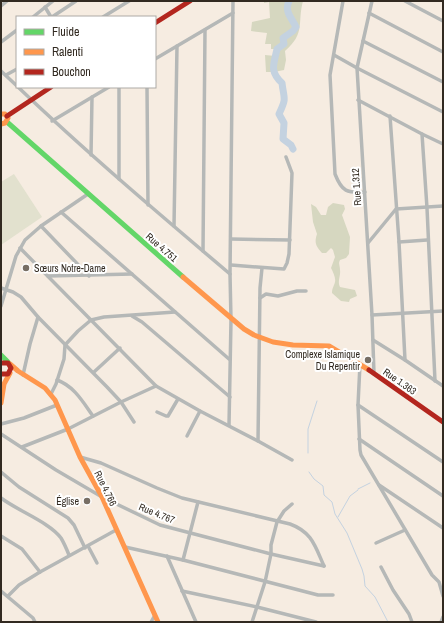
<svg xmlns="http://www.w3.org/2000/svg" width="444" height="623" font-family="'Archivo Narrow',sans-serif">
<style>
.green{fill:#e2e1ce}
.forest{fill:#d6d7c0}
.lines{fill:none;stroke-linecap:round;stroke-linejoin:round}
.stream{stroke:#c4d2e0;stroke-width:1}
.river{stroke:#c4d2e0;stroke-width:7}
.street{stroke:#b5b8b7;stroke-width:3.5}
.fast{stroke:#63d668;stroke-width:5}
.slow{stroke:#ff974d;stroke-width:5}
.jam{stroke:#b3261e;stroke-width:5}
.poi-dot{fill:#776e64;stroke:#fff;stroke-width:1.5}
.labels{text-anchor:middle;stroke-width:4;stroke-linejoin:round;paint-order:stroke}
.street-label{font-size:10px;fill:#322a21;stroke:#fff}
.poi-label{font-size:10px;fill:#322a21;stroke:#fff;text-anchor:end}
</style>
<rect width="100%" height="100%" fill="#f6ece1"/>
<path class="green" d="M14,174L42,217L1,245V182Z"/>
<g class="forest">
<path d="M264,1H303C297,23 306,33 285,51L286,60L284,70L274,72H266L265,55L275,56L276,49H271V44H265L267,33L251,31L252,22L270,18L269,2L264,3Z"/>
<path d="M333,203L344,205L345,209L342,215L350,237L349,254L346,258L340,260C338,264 340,265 340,270C341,276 337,281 340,287L355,290L357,296L350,299L349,302L341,301L332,293C332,288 334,286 335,282C336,278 333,272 331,268L335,257L333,250L331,248L326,253H322C316,246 314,243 317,234L313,222L311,204L316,207L321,215H326L328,207Z"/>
</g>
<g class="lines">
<g class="stream">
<path d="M308,453V429L317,401"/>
<path d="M309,472L314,479L323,486L324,495L332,502L335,514L347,533L362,569L364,576L365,586L375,597L388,622"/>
<path d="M358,489L370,483"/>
<path d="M338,517L350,496L358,490"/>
</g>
<path class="river" d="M289,1C284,12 292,18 296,27L293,31L283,38L284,44L277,49C274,64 269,71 282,83C284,100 287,97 279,114L284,123L283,139L291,145L293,149"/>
<g class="street">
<path d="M343,1L330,75L335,174C342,192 347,193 365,192"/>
<path d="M372,1L357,68L372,315L374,374"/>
<path d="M405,1L443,21"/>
<path d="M1,6L7,1"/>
<path d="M45,7L51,17"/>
<path d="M369,13L443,52"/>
<path d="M33,17L53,1"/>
<path d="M52,17L76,1"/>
<path d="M103,17L129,1"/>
<path d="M363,41L443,82"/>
<path d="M1,42L17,30"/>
<path d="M334,55L357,68L443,112"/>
<path d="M155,59L233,13"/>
<path d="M1,71L17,86"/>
<path d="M6,75L17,69"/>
<path d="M18,87C86,152 158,213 230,274"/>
<path d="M147,87L148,205"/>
<path d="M358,100L422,134L443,144"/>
<path d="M390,116L399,242L405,360"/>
<path d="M52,121L109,87"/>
<path d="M422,134L427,208L435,381"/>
<path d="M91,155L92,97"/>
<path d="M119,179V87"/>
<path d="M61,212L229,359"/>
<path d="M41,226L89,276"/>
<path d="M174,226L177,46"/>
<path d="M231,239L290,240"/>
<path d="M399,242L427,240"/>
<path d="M368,243L396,209L443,206"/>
<path d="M20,248L156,386L200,411L258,441L292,460"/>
<path d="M203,251L205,30"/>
<path d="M231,265L284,269L287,263L289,254L292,173L286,157"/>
<path d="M48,276L132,274"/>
<path d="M1,288L13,292L21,297L38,317L107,387L121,402L134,422"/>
<path d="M260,298L266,294L278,296L297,291H306"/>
<path d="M1,306L16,256L25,240L41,226L88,194"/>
<path d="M372,315L443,311"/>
<path d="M132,316L142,322L230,397"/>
<path d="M373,340L405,360L443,386"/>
<path d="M360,364L358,405L360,450L361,455L432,575L439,582L443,596"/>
<path d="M94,372L120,348"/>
<path d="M23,375L30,344L38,317"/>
<path d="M57,380C74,386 83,402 93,416"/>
<path d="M51,394L56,384L64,359L65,345L78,331L91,320L104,317L175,312"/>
<path d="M358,405L443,462"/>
<path d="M157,412L166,416H168L178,399"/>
<path d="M1,424L24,418L57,405"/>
<path d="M229,425L231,320L230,274L233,1"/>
<path d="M1,434L56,470L102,497L160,525L271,554L324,566"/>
<path d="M187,436L200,411"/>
<path d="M359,439L443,496"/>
<path d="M258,441L260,288L262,268"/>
<path d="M22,447L68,429L121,402L156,386"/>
<path d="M80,457L101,463L157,488L182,498L290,524C312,532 315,546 324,566"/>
<path d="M1,472L19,487L68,518L74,525L85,548"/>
<path d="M379,485L443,528"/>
<path d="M1,498C18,511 49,522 61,538C64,543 67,550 69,555"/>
<path d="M1,536L22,549L40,572"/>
<path d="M376,543L405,530"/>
<path d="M88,546L97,563"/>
<path d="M125,547L183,560L318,595H333"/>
<path d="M167,556L196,622"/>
<path d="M183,560L198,502"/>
<path d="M381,567L393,590L409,614L412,622"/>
<path d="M1,591L33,618L35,622"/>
<path d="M182,591L257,607L316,622"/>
<path d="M8,596L19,585L40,572L116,530"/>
<path d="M151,622L155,615"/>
<path d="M252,622L265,582L271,554V545L277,522L284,511L292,504"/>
<path d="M441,622L443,617"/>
</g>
<g class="fast">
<path d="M7,122L183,277"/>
<path d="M1,355L8,362"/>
</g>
<g class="slow">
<path d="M1,114H5L8,118L5,123L1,124"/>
<path d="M183,277L244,329L254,335L273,342L293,345L329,346L369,370"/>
<path d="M10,364L18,371L45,388L55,400L80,457L102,497L158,622"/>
<path d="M1,403L4,384L10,373"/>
</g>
<g class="jam">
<path d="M155,23L190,1"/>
<path d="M7,116L51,87"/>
<path d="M1,363H8L11,368L8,374H1"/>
<path d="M369,370L443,422"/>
</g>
</g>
<g class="poi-dot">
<circle cx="26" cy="268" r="4"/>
<circle cx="368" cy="360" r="4"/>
<circle cx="87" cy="501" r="4"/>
</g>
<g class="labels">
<g class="street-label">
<text transform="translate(356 187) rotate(-94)" y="4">Rue 1.312</text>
<text transform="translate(162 247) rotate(41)" y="4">Rue 4.751</text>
<text transform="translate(400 381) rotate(35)" y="4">Rue 1.363</text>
<text transform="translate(106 488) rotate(64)" y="4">Rue 4.766</text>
<text transform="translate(157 513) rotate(22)" y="4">Rue 4.767</text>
</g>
<g class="poi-label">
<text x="34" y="272" text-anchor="start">Sœurs Notre-Dame</text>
<text x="360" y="358">Complexe Islamique<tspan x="360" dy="12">Du Repentir</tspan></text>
<text x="79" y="505">Église</text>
</g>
</g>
<rect width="444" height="623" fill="none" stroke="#322a21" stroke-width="4"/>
<rect x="16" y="16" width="140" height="72" fill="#ffffff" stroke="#adaaa6"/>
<rect x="24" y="29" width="20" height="6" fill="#63d668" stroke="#adaaa6"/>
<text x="52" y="36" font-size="12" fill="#322a21">Fluide</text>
<rect x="24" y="49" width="20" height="6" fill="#ff974d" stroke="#adaaa6"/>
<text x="52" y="56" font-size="12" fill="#322a21">Ralenti</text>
<rect x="24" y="69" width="20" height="6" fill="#b3261e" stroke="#adaaa6"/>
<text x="52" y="76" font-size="12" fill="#322a21">Bouchon</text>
</svg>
